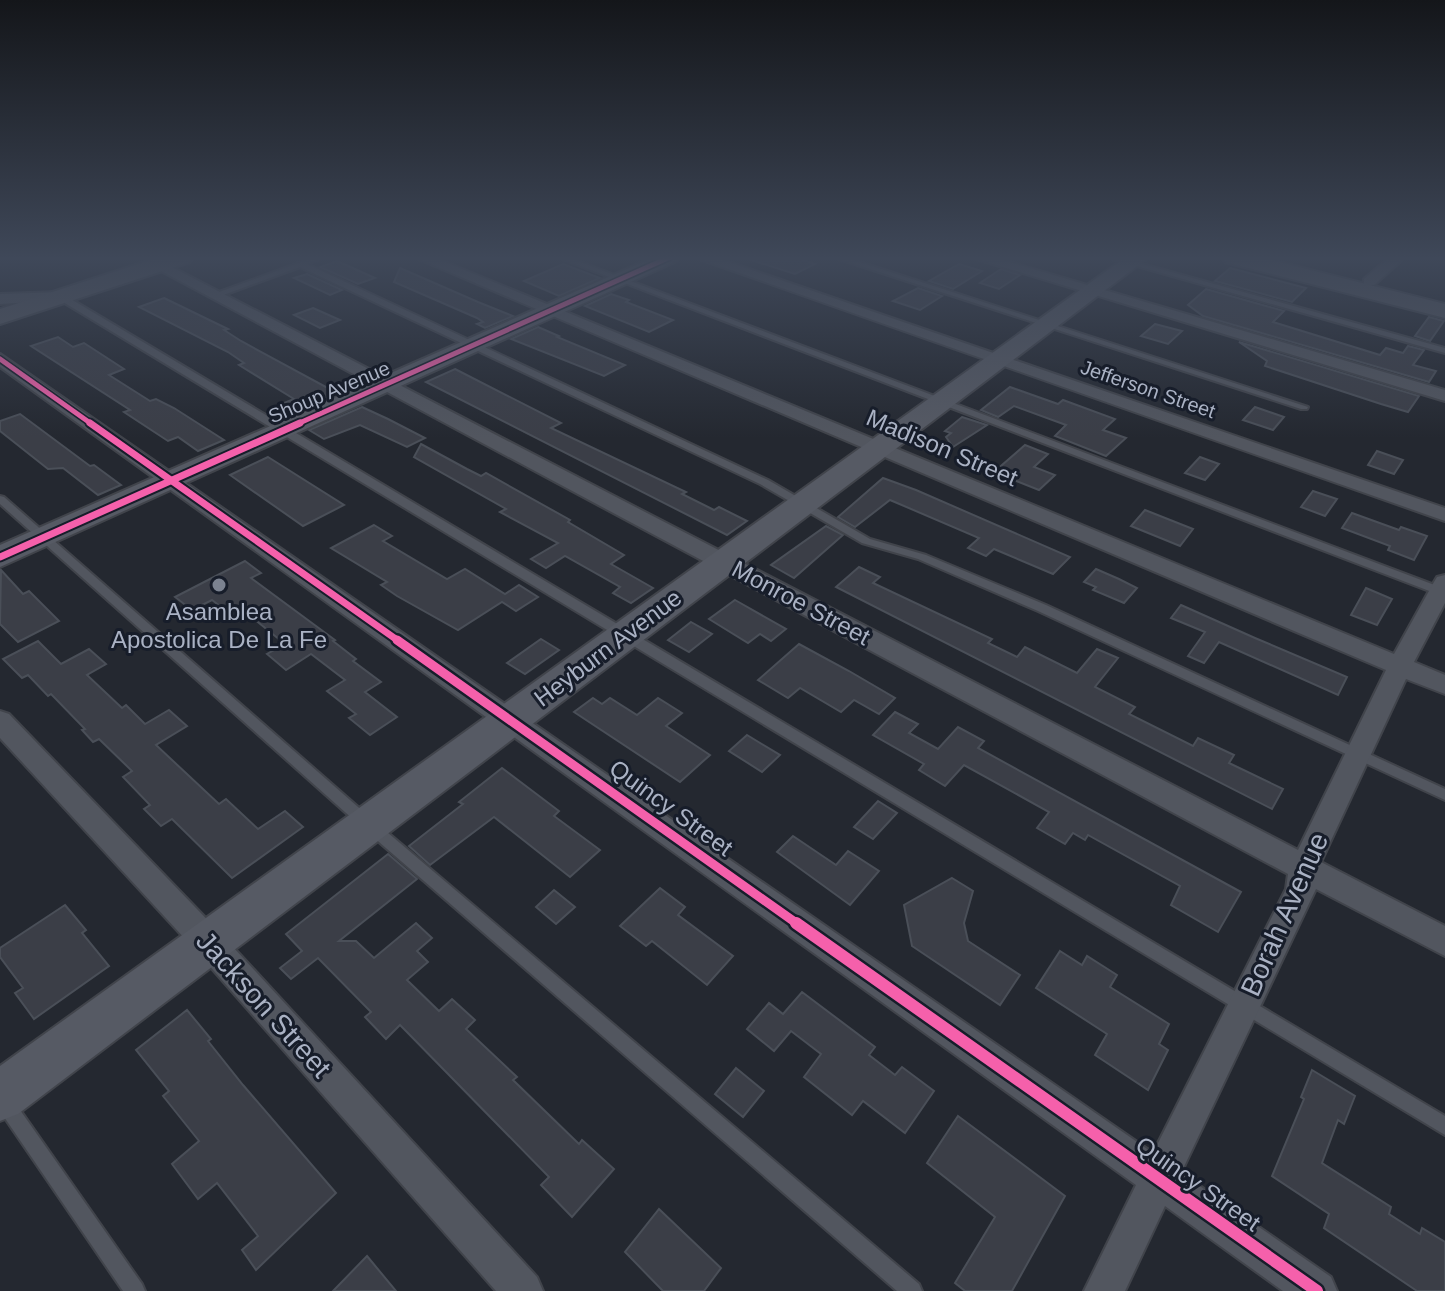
<svg xmlns="http://www.w3.org/2000/svg" width="1445" height="1291" font-family="Arial,sans-serif">
<style>
.building{fill:#3b3e47;stroke:#4a4f58;stroke-width:2}
.lines{fill:none;stroke-linecap:round;stroke-linejoin:round}
.lane-casing{stroke:#41444b;stroke-width:4}
.street-casing{stroke:#41444b;stroke-width:4}
.secondary-casing{stroke:#41444b;stroke-width:4}
.primary-casing{stroke:#41454d;stroke-width:4}
.lane{fill:#52565f;fill-rule:evenodd}
.street{fill:#52565f;fill-rule:evenodd}
.secondary{fill:#565a64;fill-rule:evenodd}
.primary{fill:#545861;fill-rule:evenodd}
.cycleway-far3-casing{stroke:#171d2a;stroke-width:8}
.cycleway-far2-casing{stroke:#171d2a;stroke-width:11}
.cycleway-far1-casing{stroke:#171d2a;stroke-width:14}
.cycleway-casing{stroke:#171d2a;stroke-width:17}
.cycleway-far3{stroke:#f560ab;stroke-width:5}
.cycleway-far2{stroke:#f560ab;stroke-width:7}
.cycleway-far1{stroke:#f560ab;stroke-width:9}
.cycleway{stroke:#f560ab;stroke-width:12}
.poi-dot{fill:#7b8290;stroke:#171d2a;stroke-width:3}
.labels{text-anchor:middle;stroke-width:6;stroke-linejoin:round;paint-order:stroke}
.far-street-label{font-size:20px;fill:#aab2c4;stroke:#171d2a}
.street-label{font-size:24px;fill:#aab2c4;stroke:#171d2a}
.poi-label{font-size:24px;fill:#aab2c4;stroke:#171d2a}
.near-street-label{font-size:28px;fill:#aab2c4;stroke:#171d2a}
</style>
<rect width="100%" height="100%" fill="#242830"/>
<g class="building">
<path d="M752,257H795L815,264L795,274L751,260Z"/>
<path d="M337,261L375,278L358,284L320,267Z"/>
<path d="M563,264L600,278L559,296L524,281Z"/>
<path d="M959,264L982,271L953,289L929,281Z"/>
<path d="M400,268L478,302L513,316L485,328L477,324L483,322L477,318L394,282Z"/>
<path d="M1230,268L1306,288L1292,302L1215,281Z"/>
<path d="M1001,269L1020,275L999,289L980,283Z"/>
<path d="M307,274L342,290L330,295L294,278Z"/>
<path d="M918,288L942,296L920,310L893,301Z"/>
<path d="M1206,289L1284,311L1273,322L1380,355L1386,348L1403,353L1408,346L1424,350L1413,365L1436,371L1429,382L1203,316L1188,305Z"/>
<path d="M611,294L629,300L626,302L673,320L649,332L585,306Z"/>
<path d="M164,298L228,329L224,330L241,341L337,393L285,416L272,408L294,399L239,365L244,363L228,352L139,307Z"/>
<path d="M313,308L340,320L320,328L294,315Z"/>
<path d="M1429,317L1444,321L1430,341L1415,336Z"/>
<path d="M1155,324L1182,331L1168,344L1141,336Z"/>
<path d="M538,327L559,336L557,337L625,365L604,376L511,339Z"/>
<path d="M58,337L73,347L84,343L124,369L109,375L150,401L156,399L174,408L224,440L198,451L178,437L168,441L124,412L130,410L31,346Z"/>
<path d="M1239,342L1419,396L1408,412L1381,404L1265,366L1267,361Z"/>
<path d="M455,369L561,423L551,428L686,492L682,494L714,510L719,507L747,521L727,535L426,382Z"/>
<path d="M1010,387L1058,404L1063,400L1115,419L1103,430L1126,438L1106,456L1055,436L1066,425L1014,406L998,417L981,410Z"/>
<path d="M362,407L388,419L425,438L407,447L360,425L324,439L309,430Z"/>
<path d="M1255,407L1284,417L1273,430L1243,420Z"/>
<path d="M20,414L90,466L94,465L121,485L98,495L63,468L48,469L0,431V421Z"/>
<path d="M962,417L987,425L953,447L946,437L951,433L945,431Z"/>
<path d="M421,444L467,469L481,476L486,473L570,520L568,522L624,555L611,564L653,588L631,603L613,593L620,587L565,556L546,568L531,559L558,543L500,512L506,509L414,457Z"/>
<path d="M1025,445L1048,454L1034,467L1055,475L1039,490L994,472Z"/>
<path d="M1377,451L1403,460L1394,474L1368,465Z"/>
<path d="M268,457L344,505L303,526L230,475Z"/>
<path d="M1200,457L1219,464L1205,480L1185,473Z"/>
<path d="M883,478L916,490L1070,557L1053,574L994,549L986,556L968,548L979,538L890,500L855,527L838,517Z"/>
<path d="M1313,491L1337,499L1325,516L1301,507Z"/>
<path d="M1145,510L1193,529L1180,546L1131,526Z"/>
<path d="M1352,513L1399,530L1401,527L1427,536L1414,560L1388,550L1390,546L1342,528Z"/>
<path d="M374,525L392,536L383,541L447,579L465,569L505,594L519,585L538,597L516,611L502,602L458,630L397,596L381,585L387,582L331,548Z"/>
<path d="M826,526L843,535L794,578L771,565Z"/>
<path d="M245,561L261,573L251,578L335,640L333,641L356,659L353,661L381,682L365,692L397,717L370,735L349,718L356,714L327,691L345,680L311,654L286,670L267,654L285,644L249,615L239,621L212,600L192,610L175,597Z"/>
<path d="M859,567L880,577L873,583L992,639L988,643L1017,657L1025,647L1077,673L1097,649L1118,658L1095,687L1135,707L1129,714L1193,746L1198,738L1234,755L1229,763L1283,789L1272,809L836,587Z"/>
<path d="M1096,569L1119,579L1137,588L1124,603L1093,590L1096,587L1084,582Z"/>
<path d="M1,570L23,594L29,591L59,621L18,642L0,624Z"/>
<path d="M1366,588L1392,599L1377,625L1351,615Z"/>
<path d="M735,600L786,629L771,641L760,634L748,643L709,619Z"/>
<path d="M1181,605L1255,638L1347,677L1338,695L1219,642L1204,663L1188,656L1205,632L1171,618Z"/>
<path d="M691,622L712,634L689,652L668,640Z"/>
<path d="M541,639L559,650L525,674L507,663Z"/>
<path d="M38,641L61,664L89,649L106,664L87,675L122,708L126,705L145,724L169,710L187,726L156,745L219,804L226,799L258,829L285,811L303,827L232,878L172,819L161,826L144,809L150,805L123,777L132,771L99,739L93,742L82,730L85,729L51,694L48,696L28,675L22,678L3,659Z"/>
<path d="M799,644L849,671L895,698L879,714L854,700L841,712L800,688L788,698L758,680Z"/>
<path d="M593,698L602,704L610,698L637,715L658,698L682,713L666,726L710,755L680,782L574,712Z"/>
<path d="M895,712L918,724L909,733L938,749L958,727L984,741L978,748L1241,892L1218,932L1171,905L1180,886L1088,835L1085,840L1073,833L1065,844L1037,828L1049,812L964,765L945,786L919,770L924,764L873,735Z"/>
<path d="M747,735L780,755L762,772L729,751Z"/>
<path d="M502,768L559,811L554,816L600,850L570,877L494,817L430,865L409,846L463,804L459,802Z"/>
<path d="M878,801L897,813L873,839L854,827Z"/>
<path d="M793,836L836,865L848,851L879,871L850,905L777,852Z"/>
<path d="M388,854L417,879L339,941H356L374,958L416,923L432,938L417,951L428,962L407,980L439,1011L452,999L475,1020L466,1029L517,1077L513,1080L579,1144L582,1140L614,1169L572,1217L541,1185L549,1177L400,1025L386,1039L365,1017L371,1012L318,958L291,979L280,968L302,951L286,934Z"/>
<path d="M952,878L973,891L964,923L968,941L1020,975L1000,1005L912,946L904,905Z"/>
<path d="M660,888L685,907L678,915L733,956L707,985L652,941L646,946L620,926Z"/>
<path d="M554,890L575,907L556,924L536,907Z"/>
<path d="M65,905L86,930L82,933L109,966L34,1019L15,993L23,988L0,957V948Z"/>
<path d="M1060,951L1082,965L1087,956L1117,975L1110,987L1169,1024L1159,1044L1168,1050L1148,1090L1095,1055L1107,1034L1036,988Z"/>
<path d="M802,992L875,1047L869,1055L895,1075L902,1067L934,1091L905,1133L863,1101L852,1115L804,1077L821,1054L791,1031L774,1051L747,1029L769,1003L783,1014Z"/>
<path d="M187,1010L211,1039L208,1041L243,1085L336,1193L256,1270L242,1250L258,1236L217,1183L198,1199L172,1164L199,1141L163,1096L169,1091L136,1050Z"/>
<path d="M736,1068L764,1091L743,1117L715,1094Z"/>
<path d="M1312,1070L1355,1096L1344,1124L1338,1120L1322,1163L1391,1207L1389,1214L1420,1234L1422,1228L1445,1242V1291H1417L1324,1228L1329,1214L1272,1176L1304,1099L1301,1097Z"/>
<path d="M958,1116L1065,1196L1012,1291H965L955,1283L995,1217L927,1163Z"/>
<path d="M659,1209L721,1268L704,1291H663L625,1252Z"/>
<path d="M367,1256L396,1291H333Z"/>
</g>
<g class="lines">
<defs>
<g id="lane">
<path d="M315,257H325L307,264L768,480L870,539L926,555L1046,605L1445,789V800L1038,611L918,559L862,543L760,484L300,267L218,297L211,295Z"/>
<path d="M557,257H567L1445,589V597Z"/>
<path d="M833,257H844L1308,407L1307,409H1301Z"/>
<path d="M1105,257H1117L1445,348V353Z"/>
<path d="M1272,257H1280L1275,260Z"/>
<path d="M58,295H64L1445,1116V1135L58,299Z"/>
<path d="M0,496L4,497L374,821L919,1284L922,1291H897L364,829L0,504Z"/>
<path d="M0,1087L6,1090L142,1284L145,1291H123L0,1111Z"/>
</g>
<g id="street">
<path d="M414,257H433L1394,654L1434,582L1437,577L1445,575V603L1414,662L1445,675V694L1406,679L1321,862L1445,926V956L1316,889L1181,1173L1331,1277L1337,1291H1283L1165,1206L1125,1291H1084L1136,1185L0,367V354L1153,1153L1286,889L1288,874L150,265L157,261L162,262L1298,850L1386,670Z"/>
<path d="M694,257H714L1445,508V521Z"/>
<path d="M970,257H992L1445,390V401Z"/>
<path d="M1390,257H1405L1374,285H1364V279Z"/>
<path d="M61,292L69,297L66,300L0,304V294Z"/>
<path d="M0,711L9,714L221,934L537,1277L543,1291H496L199,954L0,738Z"/>
</g>
<g id="secondary">
<path d="M654,257H680L677,261L0,567V545Z"/>
<path d="M1126,257H1149L159,1007L18,1114L0,1121V1066Z"/>
</g>
<g id="primary">
<path d="M160,257H193L190,262L0,324V309Z"/>
<path d="M1222,257H1259L1445,304V318L1225,262Z"/>
</g>
</defs>
<use href="#lane" class="lane-casing"/>
<use href="#street" class="street-casing"/>
<use href="#secondary" class="secondary-casing"/>
<use href="#primary" class="primary-casing"/>
<use href="#lane" class="lane"/>
<use href="#street" class="street"/>
<use href="#secondary" class="secondary"/>
<use href="#primary" class="primary"/>
<defs>
<g id="cycleway-far3">
<path d="M0,359L93,425"/>
<path d="M295,425L670,257"/>
</g>
<g id="cycleway-far2">
<path d="M90,423L400,642"/>
<path d="M0,557L300,423"/>
</g>
<path id="cycleway-far1" d="M397,640L799,925"/>
<path id="cycleway" d="M796,923L1317,1291"/>
</defs>
<use href="#cycleway-far3" class="cycleway-far3-casing"/>
<use href="#cycleway-far2" class="cycleway-far2-casing"/>
<use href="#cycleway-far1" class="cycleway-far1-casing"/>
<use href="#cycleway" class="cycleway-casing"/>
<use href="#cycleway-far3" class="cycleway-far3"/>
<use href="#cycleway-far2" class="cycleway-far2"/>
<use href="#cycleway-far1" class="cycleway-far1"/>
<use href="#cycleway" class="cycleway"/>
</g>
<linearGradient id="sky" x2="0" y2="1"><stop stop-color="#14161a"/><stop offset="0.59" stop-color="#3f4859"/><stop offset="1" stop-color="#3f4859" stop-opacity="0"/></linearGradient>
<rect width="1445" height="438" fill="url(#sky)"/>
<circle class="poi-dot" cx="219" cy="585" r="8"/>
<g class="labels">
<g class="far-street-label">
<text transform="translate(1148 389) rotate(19)" y="7">Jefferson Street</text>
<text transform="translate(329 392) rotate(-23)" y="7">Shoup Avenue</text>
</g>
<g class="street-label">
<text transform="translate(942 448) rotate(23)" y="8">Madison Street</text>
<text transform="translate(801 603) rotate(28)" y="8">Monroe Street</text>
<text transform="translate(608 648) rotate(-37)" y="8">Heyburn Avenue</text>
<text transform="translate(671 808) rotate(36)" y="8">Quincy Street</text>
<text transform="translate(1198 1184) rotate(35)" y="8">Quincy Street</text>
</g>
<g class="poi-label">
<text x="219" y="620">Asamblea<tspan x="219" dy="28">Apostolica De La Fe</tspan></text>
</g>
<g class="near-street-label">
<text transform="translate(1284 914) rotate(-66)" y="10">Borah Avenue</text>
<text transform="translate(264 1004) rotate(48)" y="10">Jackson Street</text>
</g>
</g>
</svg>
